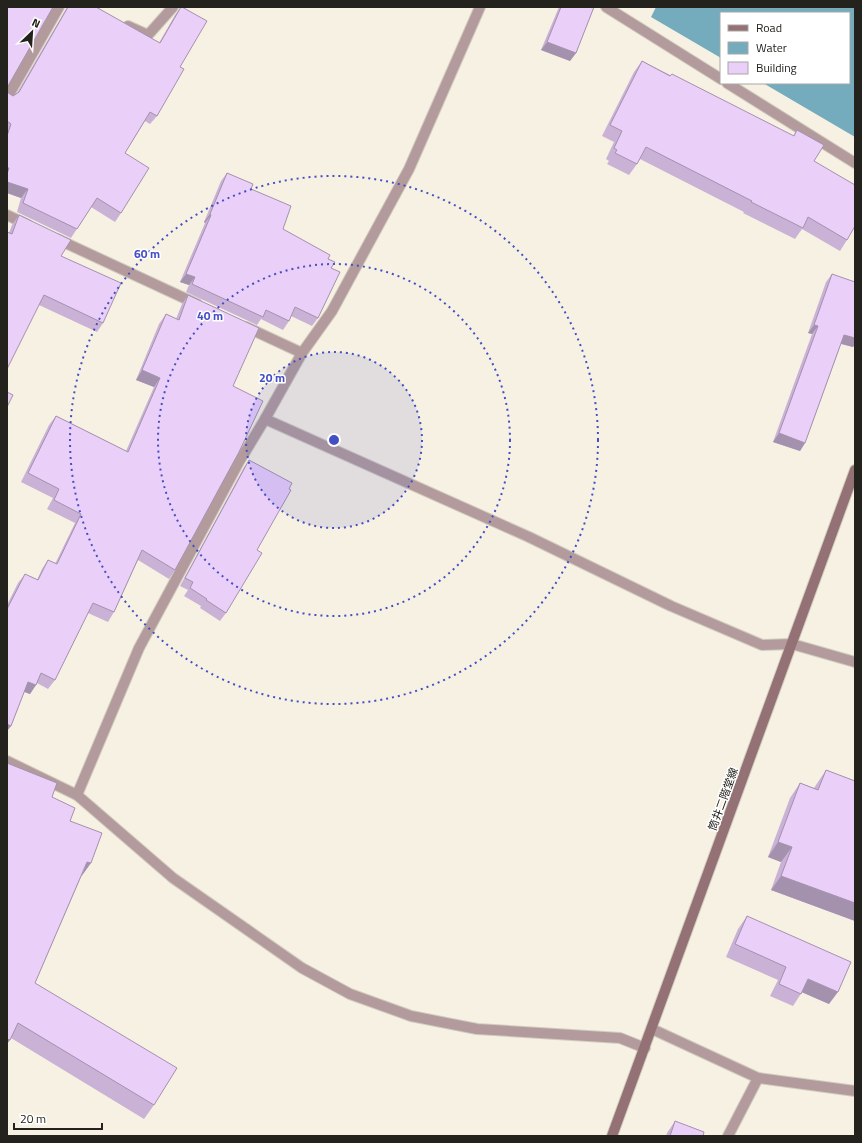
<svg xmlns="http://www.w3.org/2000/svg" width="862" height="1143" font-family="'Titillium Web','Noto Sans JP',sans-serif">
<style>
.water{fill:#74acbd}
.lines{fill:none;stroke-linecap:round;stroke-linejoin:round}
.street-casing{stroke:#d1ccbf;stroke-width:12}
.secondary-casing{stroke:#d1ccbf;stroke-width:12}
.street{stroke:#b39b9d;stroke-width:10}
.secondary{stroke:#937175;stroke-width:10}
.wall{fill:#c9b2d6}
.shaded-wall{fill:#a491ae}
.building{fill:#eacff9;stroke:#a491ae}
.ring{fill:none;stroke:#434fc3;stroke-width:2;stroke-dasharray:2 4}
.labels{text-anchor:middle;stroke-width:3;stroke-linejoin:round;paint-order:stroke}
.street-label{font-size:11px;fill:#24221d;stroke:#fff}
.centre{fill:#434fc3;stroke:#fff;stroke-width:2}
.ring-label{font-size:12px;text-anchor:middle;font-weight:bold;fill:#434fc3;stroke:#fff;stroke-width:3;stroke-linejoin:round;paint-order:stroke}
</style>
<rect width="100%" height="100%" fill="#f7f1e3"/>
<path class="water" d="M656,7H855V137L763,83H849V13H721V58L651,17Z"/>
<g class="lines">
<defs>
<g id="street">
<path d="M606,7L721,79"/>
<path d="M128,26L148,35L173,7"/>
<path d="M727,83L855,163"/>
<path d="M7,98L59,7"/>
<path d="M7,215L28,225"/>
<path d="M57,239L197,304"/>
<path d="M246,327L302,353"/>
<path d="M265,419L529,537L671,606L762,645L792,644L855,662"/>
<path d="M7,761L77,795L173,878L302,968L350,994L411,1016L477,1029L620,1038L645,1048"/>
<path d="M77,795L139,648L239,462L265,419L302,353L332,311L409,169L480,7"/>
<path d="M652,1029L758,1078L855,1091"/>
<path d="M728,1136L758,1078"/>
</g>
<path id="secondary" d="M612,1136L855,470"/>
</defs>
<use href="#street" class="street-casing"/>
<use href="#secondary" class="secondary-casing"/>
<use href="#street" class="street"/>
<use href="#secondary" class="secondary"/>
</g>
<g class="wall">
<path d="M7,7V92L13,96L17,93L67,7H96L159,43L175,15L181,7L180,67L157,116L150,124L145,121L125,153L121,213L115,222L91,207L71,238L17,212L21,198L7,193Z"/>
<path d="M559,7H594L576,53L570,61L541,50Z"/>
<path d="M642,61L793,136L797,130L814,161L847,240L840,251L802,229L795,239L743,213L744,212L640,159L637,164L629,175L607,164L609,161L606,159L614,142L602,136L634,72Z"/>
<path d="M227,173L251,189L283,229L328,259L331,268L318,318L312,326L291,316L289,321L283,330L261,319L257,325L186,292L189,285L180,282L205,223L204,222L221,181Z"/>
<path d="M19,215L61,256L103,323L97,332L39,305L9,233L12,225Z"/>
<path d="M832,274L853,347L841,344L805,443L800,451L773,442L812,334L808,333L826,282Z"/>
<path d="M188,295L233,386L175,570L169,579L138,560L114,612L108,622L88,613L55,680L48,689L37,683L30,694L24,692L11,726L7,731V605L18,583L25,574L37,580L42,569L48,560L55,564L75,523L47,509L53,498L21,482L49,425L56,416L126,451L154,387L136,380L159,324L166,314L176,319L182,304Z"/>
<path d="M249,460L257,550L226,613L220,621L200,608L201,606L184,596L188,590L180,586L244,467Z"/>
<path d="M7,763L52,797L70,821L81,877L35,983L154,1105L144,1119L11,1038L7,1044Z"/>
<path d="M826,770L855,781V921L771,890L781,862L768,857L790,798L800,783L814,788Z"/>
<path d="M747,916L829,1004L802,992L793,1006L770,996L778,980L726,957L738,929Z"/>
<path d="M675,1121L703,1136H666L667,1133Z"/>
</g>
<g class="shaded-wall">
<path d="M547,42L576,53L570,61L541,50Z"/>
<path d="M7,182L28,189L21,198L7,193Z"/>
<path d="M210,214L211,215L205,223L204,222Z"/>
<path d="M186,274L195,277L189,285L180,282Z"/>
<path d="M814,325L818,326L812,334L808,333Z"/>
<path d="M844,335L855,338V345L853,347L838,343Z"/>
<path d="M142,370L160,378L154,387L136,380Z"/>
<path d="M779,433L805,443L800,451L773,442Z"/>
<path d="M28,682L36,685L30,694L22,691Z"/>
<path d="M7,724L11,726L7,731Z"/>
<path d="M778,842L792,847L781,862L768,857Z"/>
<path d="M87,862L91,863L81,877Z"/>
<path d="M781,876L855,903V921L771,890Z"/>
<path d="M808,979L838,992L829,1004L799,991Z"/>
<path d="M7,1039L10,1040L7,1044Z"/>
</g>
<g class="building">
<path d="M7,7H53L8,86L7,92L13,96L19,92L68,7H96L160,43L181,7H182L207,21L180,67L184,69L157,116L150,112L125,153L149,168L121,213L97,198L77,229L23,203L28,189L7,182V174L9,168H7V136L11,124L7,121Z"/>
<path d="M561,7H594L576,53L547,42Z"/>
<path d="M642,61L670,76L672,74L794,136L797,130L824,145L814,161L855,185V226L847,240L808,217L803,228L751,202L752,201L646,147L637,164L615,153L617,150L614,148L622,131L610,125Z"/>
<path d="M227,173L253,184L251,189L291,206L283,229L330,255L328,259L335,262L331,268L340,272L318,318L295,307L289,321L266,310L263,317L192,284L195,277L186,274L211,215L210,214Z"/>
<path d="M19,215L71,240L61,256L121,283L103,323L44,295L7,369V232L12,234Z"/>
<path d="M832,274L855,282V338L844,335L805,443L779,433L818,326L814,325Z"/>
<path d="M188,295L259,328L233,386L263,401L239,452L175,570L142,550L114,612L93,603L55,680L41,673L36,685L28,682L11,726L7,724V609L25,574L38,580L48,560L57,564L81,514L54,500L59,489L28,473L56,416L128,452L160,378L142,370L166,314L179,320Z"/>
<path d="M7,392L13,395L7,407Z"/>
<path d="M249,460L292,483L289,489L291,490L257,550L262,553L226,613L206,600L207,599L190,588L193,582L185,578Z"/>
<path d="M7,763L57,783L52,797L75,808L70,821L102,833L91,863L87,862L35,983L177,1068L154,1105L18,1023L10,1040L7,1039Z"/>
<path d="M826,770L855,781V903L781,876L792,847L778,842L800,783L818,790Z"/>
<path d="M747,916L851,962L838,992L808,979L801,994L779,984L786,967L735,944Z"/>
<path d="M675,1121L704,1132L703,1136H670Z"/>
</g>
<circle cx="334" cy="440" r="88" fill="#434fc3" fill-opacity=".12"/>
<g class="ring">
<circle cx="334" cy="440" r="88"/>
<circle cx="334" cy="440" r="176"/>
<circle cx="334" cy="440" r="264"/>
</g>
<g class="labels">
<g class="street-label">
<text transform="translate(723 799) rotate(-70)" y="4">筒井二階堂線</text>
</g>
</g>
<circle cx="334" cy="440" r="6" class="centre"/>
<g class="ring-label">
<text x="147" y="258">60 m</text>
<text x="210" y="320">40 m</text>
<text x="272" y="382">20 m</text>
</g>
<rect width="862" height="1143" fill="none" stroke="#24221d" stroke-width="16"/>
<rect x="720" y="12" width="130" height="72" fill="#ffffff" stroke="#a7a7a5"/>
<rect x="728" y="25" width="20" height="6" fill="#937175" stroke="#a7a7a5"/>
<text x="756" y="32" font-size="12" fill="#24221d">Road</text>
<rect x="728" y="42" width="20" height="12" fill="#74acbd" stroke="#a7a7a5"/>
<text x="756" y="52" font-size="12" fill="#24221d">Water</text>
<rect x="728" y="62" width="20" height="12" fill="#eacff9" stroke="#a7a7a5"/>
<text x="756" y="72" font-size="12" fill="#24221d">Building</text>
<g transform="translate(32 32) rotate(25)" stroke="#ffffff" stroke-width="3" paint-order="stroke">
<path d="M0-3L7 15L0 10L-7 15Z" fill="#24221d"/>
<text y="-6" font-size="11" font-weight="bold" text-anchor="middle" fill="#24221d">N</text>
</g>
<path d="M14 1123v6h88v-6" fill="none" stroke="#24221d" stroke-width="2"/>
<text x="20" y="1123" font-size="12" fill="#24221d" stroke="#ffffff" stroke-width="3" paint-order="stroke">20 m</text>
</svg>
